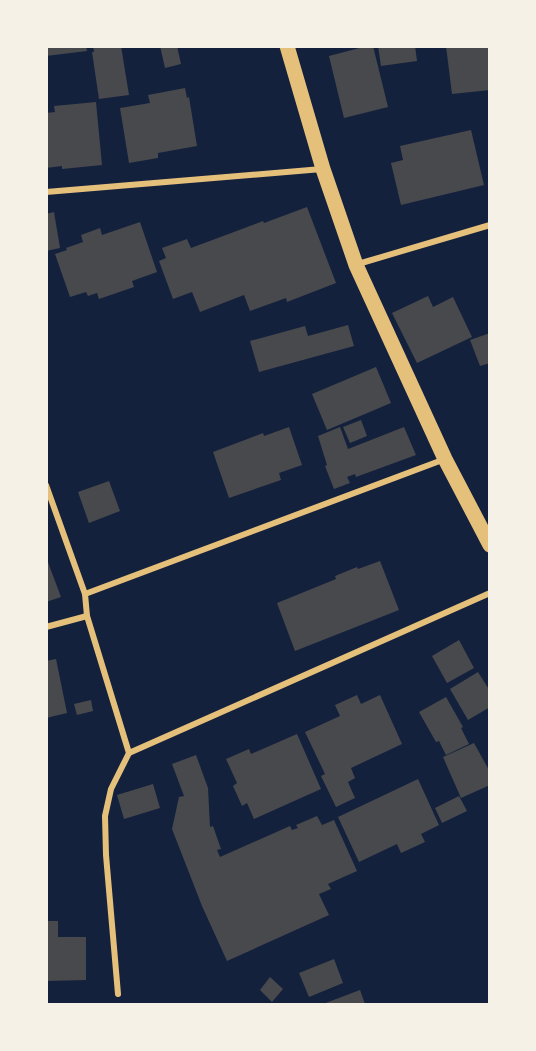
<svg xmlns="http://www.w3.org/2000/svg" width="536" height="1051" font-family="'Open Sans',sans-serif">
<style>
.building{fill:#48494c}
.lines{fill:none;stroke-linecap:round;stroke-linejoin:round}
.minor{stroke:#e5c07b;stroke-width:6}
.primary{stroke:#e5c07b;stroke-width:15}
</style>
<rect width="100%" height="100%" fill="#14213d"/>
<g class="building">
<path d="M46,46H86L87,51L46,56Z"/>
<path d="M93,46H121L129,95L99,99L92,52H94Z"/>
<path d="M160,46H177L181,64L165,68Z"/>
<path d="M367,46H373L388,107L344,118L329,56Z"/>
<path d="M378,46H415L417,61L381,66Z"/>
<path d="M446,46H490V90L452,94Z"/>
<path d="M185,88L187,98L189,97L197,146L158,153V158L129,163L120,108L150,103L148,95Z"/>
<path d="M96,102L102,165L62,169V166L46,168V113L55,112L54,106Z"/>
<path d="M471,130L484,185L401,205L391,163L403,160L400,146Z"/>
<path d="M307,207L336,283L287,302L286,298L250,311L244,295L200,312L192,292L173,299L159,261L166,258L162,248L187,239L191,248L263,221L264,223Z"/>
<path d="M54,212L60,248L46,251V214Z"/>
<path d="M140,222L157,272L132,281L134,287L99,299L97,293L88,296L86,292L70,297L55,254L67,250L66,248L83,242L81,235L100,228L102,235Z"/>
<path d="M428,296L433,307L453,297L472,337L417,363L392,313Z"/>
<path d="M348,325L354,346L259,372L250,341L305,326L308,336Z"/>
<path d="M490,333V363L480,366L470,340Z"/>
<path d="M376,367L391,403L327,430L312,394Z"/>
<path d="M361,420L367,436L350,443L343,427Z"/>
<path d="M289,427L302,465L279,473L281,480L229,498L213,452L263,433L264,436Z"/>
<path d="M340,427L348,449L404,427L416,455L356,477L355,474L347,477L350,483L334,489L325,466L327,465L318,436Z"/>
<path d="M109,481L120,511L89,523L78,492Z"/>
<path d="M46,557L61,597L46,602Z"/>
<path d="M380,561L399,610L295,651L277,603L336,579L335,576L357,567L358,569Z"/>
<path d="M459,640L474,668L447,683L432,656Z"/>
<path d="M56,659L67,713L46,718V661Z"/>
<path d="M478,672L490,691V707L468,720L450,689Z"/>
<path d="M357,695L361,704L380,695L402,744L351,768L355,778L348,782L355,798L336,807L321,776L325,774L305,732L340,716L335,705Z"/>
<path d="M446,697L463,727L461,728L469,744L446,755L439,741L436,742L419,712Z"/>
<path d="M91,700L93,711L77,715L74,704Z"/>
<path d="M297,734L321,789L254,819L247,803L242,806L233,786L237,783L226,759L249,749L251,754Z"/>
<path d="M474,743L490,772V785L461,798L443,757Z"/>
<path d="M196,755L208,788L210,827L213,826L221,849L217,850L220,857L290,826L292,830L298,828L296,825L317,816L322,825L334,820L357,871L328,884L331,889L319,894L329,915L227,961L202,906L172,829L179,797L184,796L172,764Z"/>
<path d="M418,779L439,825L421,834L425,842L401,853L397,844L359,862L338,817Z"/>
<path d="M153,784L160,808L124,819L117,795Z"/>
<path d="M459,796L467,811L442,823L435,808Z"/>
<path d="M46,921H58V937H86V980L46,981Z"/>
<path d="M334,959L343,983L309,997L299,973Z"/>
<path d="M270,977L283,989L272,1002L260,990Z"/>
<path d="M360,990L365,1004H323Z"/>
</g>
<g class="lines">
<g class="minor">
<path d="M46,192L322,169"/>
<path d="M358,264L490,225"/>
<path d="M445,459L85,594L87,616L129,753L490,593"/>
<path d="M46,485L85,594"/>
<path d="M46,627L87,616"/>
<path d="M118,994L106,855L105,816L111,789L129,753"/>
</g>
<path class="primary" d="M287,46L323,169L356,265L445,459L490,545"/>
</g>
<rect width="536" height="1051" fill="none" stroke="#f6f1e7" stroke-width="96"/>
</svg>
